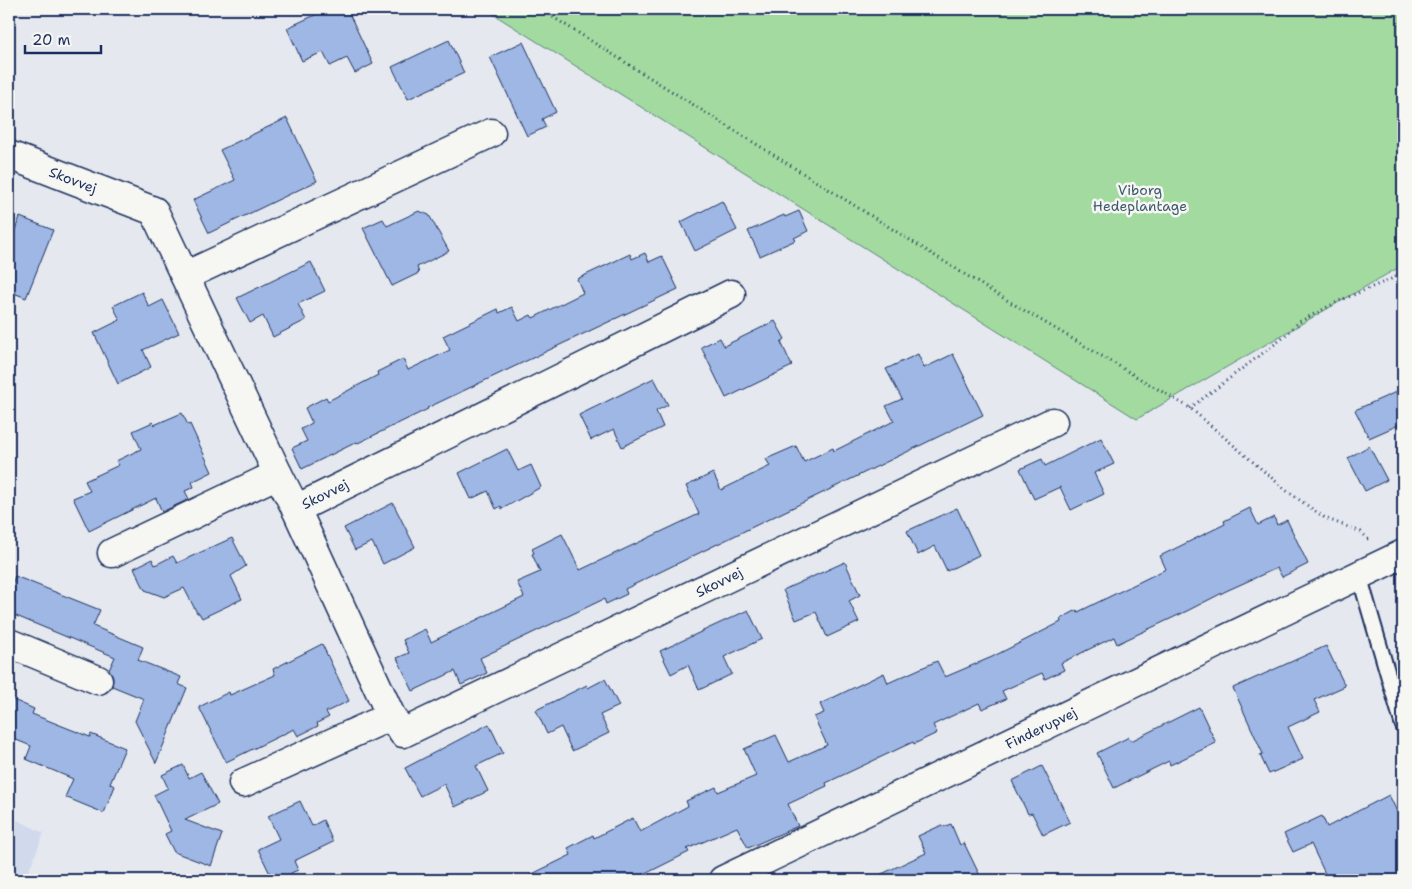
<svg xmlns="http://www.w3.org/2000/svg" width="1412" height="889" font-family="'Shantell Sans',sans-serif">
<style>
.built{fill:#d0daec}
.green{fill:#a2da9f;stroke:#5e847e}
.building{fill:#9fb7e4;stroke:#1b2f5e}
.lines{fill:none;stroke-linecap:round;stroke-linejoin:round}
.service-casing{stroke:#1b2f5e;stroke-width:18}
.minor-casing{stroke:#1b2f5e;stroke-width:31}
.tertiary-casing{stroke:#1b2f5e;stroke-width:31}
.path{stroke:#1b2f5e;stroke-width:3;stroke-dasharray:1 4;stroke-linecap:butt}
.service{stroke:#f6f6f2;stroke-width:14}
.minor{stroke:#f6f6f2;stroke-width:28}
.tertiary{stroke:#f6f6f2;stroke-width:28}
.labels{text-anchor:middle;stroke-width:5;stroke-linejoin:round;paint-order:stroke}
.street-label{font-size:14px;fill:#1b2f5e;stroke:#f6f6f2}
.park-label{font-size:14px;fill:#3d5a6e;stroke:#f6f6f2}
</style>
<rect width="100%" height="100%" fill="#e5e9ef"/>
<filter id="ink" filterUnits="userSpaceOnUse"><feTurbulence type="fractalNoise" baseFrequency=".02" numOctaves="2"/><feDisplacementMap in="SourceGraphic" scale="10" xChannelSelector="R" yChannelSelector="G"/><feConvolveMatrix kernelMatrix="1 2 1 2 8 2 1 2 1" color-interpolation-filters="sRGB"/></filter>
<g filter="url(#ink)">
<path class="built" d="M9,816L44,833L25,880H9Z"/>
<path class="green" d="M485,9H1403V265L1137,419Z"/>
<g class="building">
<path d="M328,9H347L373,64L355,73L347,58L330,66L323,52L302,61L287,28Z"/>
<path d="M449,40L464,73L408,99L392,67Z"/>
<path d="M523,42L556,112L542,119L546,127L527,136L490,57Z"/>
<path d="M287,118L317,181L209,233L193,200L235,180L220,150Z"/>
<path d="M722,201L737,230L695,251L681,222Z"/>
<path d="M419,211L429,215L449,251L417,267L419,273L392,286L363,228L383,219L387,226Z"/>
<path d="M799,211L808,231L794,238L796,240L760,256L748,231L784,215L785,217Z"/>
<path d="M20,217L53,230L26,298L9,291V245Z"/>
<path d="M645,253L649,262L662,256L678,289L427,408L428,409L358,443L357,442L302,469L292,448L307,441L301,429L312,423L305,408L326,397L328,401L378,375L377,372L403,359L408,370L450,350L443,336L498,309L499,313L512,307L519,321L531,315L533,318L583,293L577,279L630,254L632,259Z"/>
<path d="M311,262L325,291L298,304L306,320L273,337L263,316L250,323L237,298Z"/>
<path d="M142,292L149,307L163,300L179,333L143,350L151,367L118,384L94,333L120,320L113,306Z"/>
<path d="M775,321L785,339L781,342L792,366L726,398L701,347L720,338L724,346Z"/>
<path d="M918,354L924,368L953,354L983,415L625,589L627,594L606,604L604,599L480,658L487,673L461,685L455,671L413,691L397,658L409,653L403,640L425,629L431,642L524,597L517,582L540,572L532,554L534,553L532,549L562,534L580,570L699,514L686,486L713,473L721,490L770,466L766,459L796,446L804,462L833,448L834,451L894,421L886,406L902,399L886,369Z"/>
<path d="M654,378L668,405L656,411L663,427L622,447L614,429L591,440L579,415Z"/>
<path d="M1403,389V423L1369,438L1355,410Z"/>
<path d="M182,413L188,425L190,424L212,472L192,482L194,487L185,491L189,499L162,512L156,498L89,531L73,498L90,491L85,481L119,465L116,461L141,449L133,431L153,422L154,425Z"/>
<path d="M1101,438L1114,464L1094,473L1104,494L1071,510L1060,487L1034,499L1020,469L1042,459L1045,466Z"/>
<path d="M1369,446L1387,480L1365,491L1348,458Z"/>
<path d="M507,449L518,471L531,465L541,487L502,509L501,506L496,509L488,491L471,499L459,473Z"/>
<path d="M393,503L415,547L383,564L372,542L355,550L344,528Z"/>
<path d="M957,508L979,555L947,571L935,546L918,555L907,531Z"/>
<path d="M1250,508L1258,525L1274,517L1277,525L1287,520L1308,564L1282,577L1277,568L1226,591L1187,611L1117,644L1114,637L1061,663L1064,670L1045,679L1042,673L1002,691L1006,699L982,709L979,703L933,725L937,733L914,744L913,742L826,783L827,786L788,804L798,826L748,848L737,827L687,849L689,852L633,880H520L571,855L568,848L593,835L594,838L633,818L640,832L688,806L686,801L716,787L718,792L756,776L744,749L776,735L789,762L827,745L814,717L824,713L820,704L884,673L888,683L937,661L945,677L992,657L1061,622L1060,619L1077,610L1078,612L1166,569L1160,556L1225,524L1224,521Z"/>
<path d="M232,538L246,566L231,576L242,599L202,618L199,613H197L184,588L164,597L145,590L134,568L152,559L155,565L173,556L177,563Z"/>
<path d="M845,562L860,595L849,601L859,622L827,637L816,612L796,620L783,590Z"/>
<path d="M15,576L100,610L93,626L143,647L138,660L181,677L178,684L187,688L156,763L135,721L144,699L112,686L113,678L109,670L115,657L9,613V592Z"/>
<path d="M748,610L762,639L724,657L732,674L699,690L688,665L671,674L660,651Z"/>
<path d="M322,644L349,701L326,712L329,717L317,723L318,726L298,736L294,729L226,762L199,707L229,692L230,695L275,675L273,669Z"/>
<path d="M1326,646L1345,686L1314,700L1320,712L1288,727L1303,759L1269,774L1260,755L1263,754L1233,688Z"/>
<path d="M605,679L619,706L600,715L609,733L572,751L561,727L547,734L536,710L587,685L588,688Z"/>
<path d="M9,698L34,709L32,714L90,737L91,734L125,748L110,784L115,786L104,813L65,797L73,779L26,759L31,746L9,737Z"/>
<path d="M1199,707L1216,743L1170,765L1169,761L1114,788L1097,753L1129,737L1131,741Z"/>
<path d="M489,724L503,753L476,766L488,791L455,807L444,784L420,796L405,768Z"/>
<path d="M183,765L189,778L201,772L218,804L185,820L222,834L211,866L174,852L165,834L171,831L154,795L168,788L162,775Z"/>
<path d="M1042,766L1070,822L1043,835L1032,813L1028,814L1012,781Z"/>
<path d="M1389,795L1403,824V880H1328L1311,844L1293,852L1284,834L1322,816L1327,827Z"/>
<path d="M300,801L312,826L323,820L333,842L294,861L298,870L291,873L294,880H273L258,849L279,839L268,816Z"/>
<path d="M951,824L960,845L964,843L982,880H869L926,853L918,836L942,825L943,827Z"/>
</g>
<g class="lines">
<defs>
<path id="service" d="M1359,575L1403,726"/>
<g id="minor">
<path d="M9,155L154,211L278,474L296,509L391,716L403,733L1053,422"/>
<path d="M185,276L491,133"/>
<path d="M296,509L731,294"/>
<path d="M112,553L278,474"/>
<path d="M9,643L98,680"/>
<path d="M243,783L391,716"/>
</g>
<path id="tertiary" d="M723,880L1403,554"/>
</defs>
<use href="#service" class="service-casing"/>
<use href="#minor" class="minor-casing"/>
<use href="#tertiary" class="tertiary-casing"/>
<g class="path">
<path d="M540,9L993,292L1190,408L1287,491L1325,518L1361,532L1370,541"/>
<path d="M1190,408L1283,338L1299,322L1339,301L1403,274"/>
</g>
<use href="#service" class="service"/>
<use href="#minor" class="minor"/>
<use href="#tertiary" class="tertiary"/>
</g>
</g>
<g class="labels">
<g class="street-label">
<text transform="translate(73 180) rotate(21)" y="5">Skovvej</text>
<text transform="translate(325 494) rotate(-26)" y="5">Skovvej</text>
<text transform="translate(719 582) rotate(-26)" y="5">Skovvej</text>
<text transform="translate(1041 728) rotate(-26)" y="5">Finderupvej</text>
</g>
<g class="park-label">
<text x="1140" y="195">Viborg<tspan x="1140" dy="16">Hedeplantage</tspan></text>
</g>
</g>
<rect width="1412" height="889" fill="none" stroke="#f6f6f2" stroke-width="30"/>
<rect x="15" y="15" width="1382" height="859" fill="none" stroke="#1b2f5e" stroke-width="2" filter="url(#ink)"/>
<path d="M25 45v8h76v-8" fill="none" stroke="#1b2f5e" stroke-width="2.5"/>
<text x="32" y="45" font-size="15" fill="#1b2f5e" stroke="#f6f6f2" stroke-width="4" paint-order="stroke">20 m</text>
</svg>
